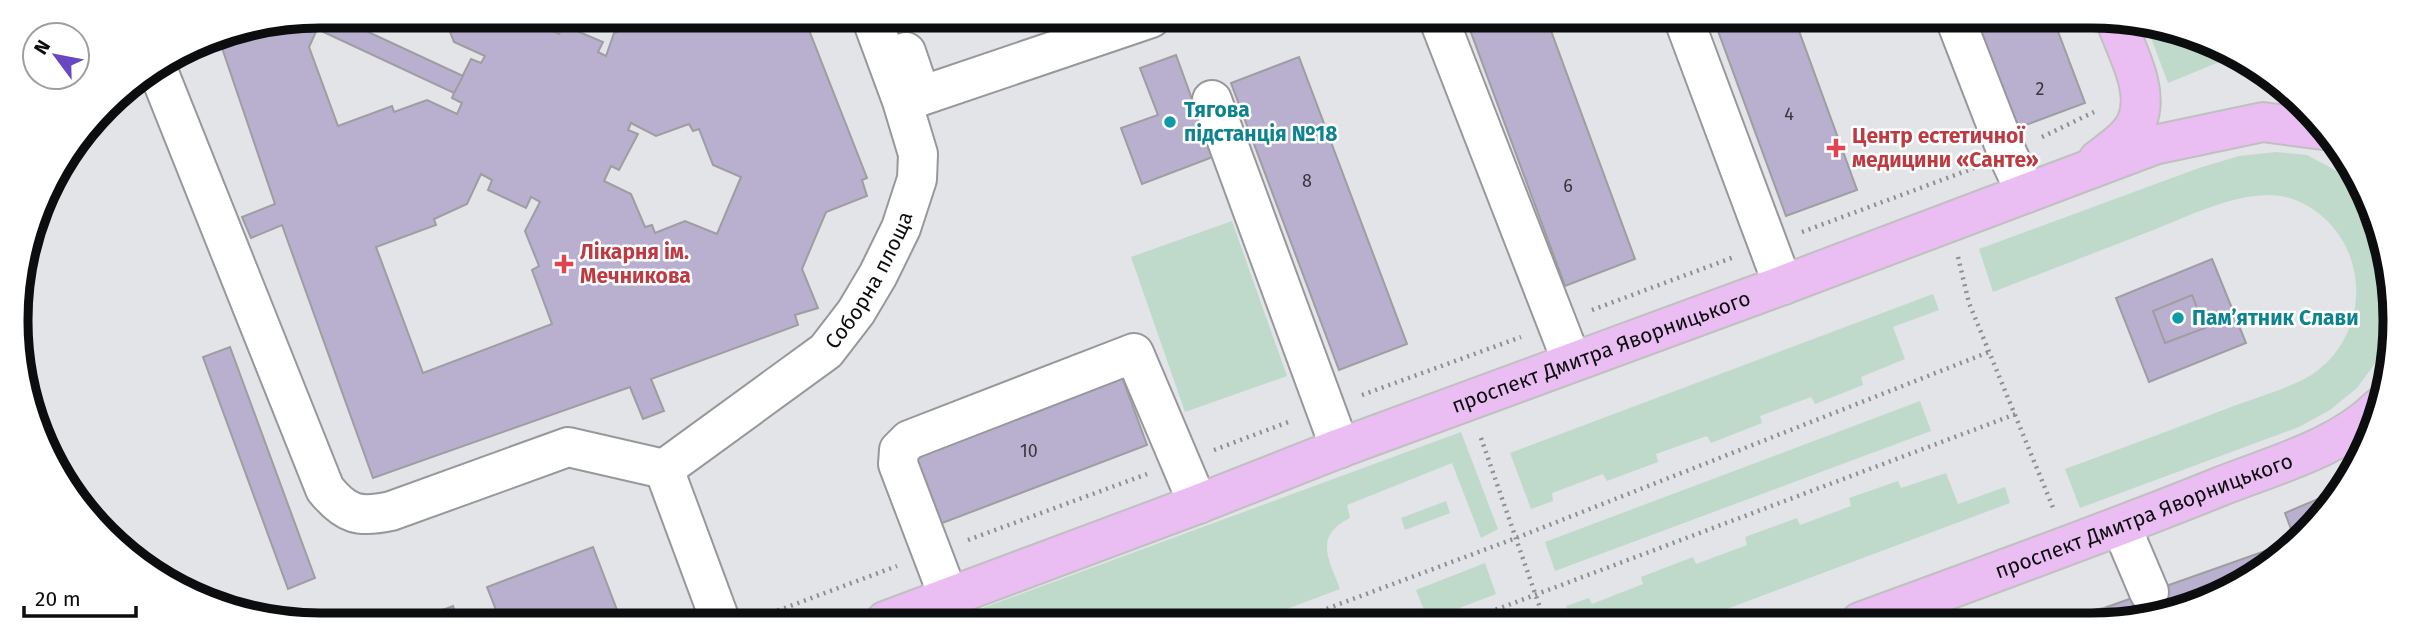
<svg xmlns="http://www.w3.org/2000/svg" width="2411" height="641" font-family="'Fira Sans',sans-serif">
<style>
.green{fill:#bfdacb}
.building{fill:#b9afcf;stroke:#9e9da0;stroke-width:2;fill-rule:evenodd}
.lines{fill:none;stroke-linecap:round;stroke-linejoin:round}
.minor-casing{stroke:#96989b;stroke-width:42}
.major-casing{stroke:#c0c0c0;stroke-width:42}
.path{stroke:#8d8f91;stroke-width:4.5;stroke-dasharray:2 5;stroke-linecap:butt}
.minor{stroke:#fff;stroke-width:38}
.major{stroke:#eabef2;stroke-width:38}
.culture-dot{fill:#0f9aa8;stroke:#fff;stroke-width:2.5}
.health-dot{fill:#e0444e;stroke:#fff;stroke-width:2.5}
.labels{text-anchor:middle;stroke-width:5;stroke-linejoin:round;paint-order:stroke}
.number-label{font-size:18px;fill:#37363e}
.culture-label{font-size:21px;font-weight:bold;fill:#0d838f;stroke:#fff;text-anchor:start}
.health-label{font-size:21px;font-weight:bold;fill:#be3a42;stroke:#fff;text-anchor:start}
.street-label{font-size:21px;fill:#0c0d0e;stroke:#fff}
.rim{fill:none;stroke:#0c0d0e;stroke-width:9}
</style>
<rect width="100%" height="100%" fill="#e2e4e7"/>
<g class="green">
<path d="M2145,22H2150L2234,56L2168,83Z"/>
<path d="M2276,152L2307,155L2357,182L2389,261V334L2381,355L2357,388L2330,410L2299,427L2080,508L2065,469C2123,448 2181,426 2239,404C2261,396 2299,385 2317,371C2357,341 2367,285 2344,243C2329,216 2299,194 2267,195C2229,196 2191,215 2156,229C2102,250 2047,271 1993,292L1979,249L2199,168L2239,156Z"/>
<path d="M1232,221L1287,376L1185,412L1131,257Z"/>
<path d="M1933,294L1939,310L1893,327L1905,359L1861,377L1863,385L1815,404L1811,397L1760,416L1762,423L1711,443L1707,436L1656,454L1658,462L1607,481L1603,474L1552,493L1553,501L1531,509L1510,453Z"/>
<path d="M1920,401L1931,431L1555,571L1545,542Z"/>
<path d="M1461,432L1498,529L1481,538L1452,463L1347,505L1350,518C1313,536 1329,559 1340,589L1255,621H947Z"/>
<path d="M1946,473L1958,504L2005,487L2010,503L1692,622H1572L1566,606L1589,598L1592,604L1643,584L1641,577L1693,557L1696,564L1747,545L1745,537L1797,518L1800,525L1851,506L1849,498L1898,481L1901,488Z"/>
<path d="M1446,501L1450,513L1405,530L1401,518Z"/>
<path d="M1485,563L1496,594L1428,620L1416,590Z"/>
</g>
<g class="building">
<path d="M323,16L309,47L338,126L392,106L394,112L427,100L457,114L462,103L452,98L454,93L471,59L481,63L485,56L454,42L444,16H551L546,28L559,34L563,25L603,42L598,52L606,56L614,33L650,20L649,17H841L809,30L867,178L862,180L867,196L826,212L802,269L818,308L795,315L798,325L651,379L664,411L643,419L630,387L373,478L282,225L251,238L242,217L275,204L218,36ZM631,123L656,136L689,124L693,131L699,129L713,165L741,177L717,234L685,221L655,233L652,225L645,227L631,194L604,181L611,166L619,170L638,134L628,130ZM481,174L492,180L488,190L526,208L531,197L540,202L525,231L539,266L532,270L552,324L423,373L376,247L436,225L434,219L467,204Z"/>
<path d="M323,16H334L463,76L454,93L317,29Z"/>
<path d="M1466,19L1547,20L1635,259L1565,286Z"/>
<path d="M1714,20H1795L1857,190L1786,216Z"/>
<path d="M1974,21H2054L2085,103L2015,129Z"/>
<path d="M1176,55L1213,157L1142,184L1121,128L1158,115L1140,68Z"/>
<path d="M1299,57L1407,344L1339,370L1231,83Z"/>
<path d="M2212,259L2246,343L2149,382L2116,298Z"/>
<path d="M2192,295L2205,328L2165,343L2153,311Z"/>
<path d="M230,347L315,578L288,589L203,357Z"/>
<path d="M1122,377L1147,445L937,525L911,458Z"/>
<path d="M2339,490L2306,536L2225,594L2141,619L2129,610L2104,608L2285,544L2291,529L2285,513Z"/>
<path d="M593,547L620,618L614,620H500L487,587Z"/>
<path d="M453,606L458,620H416Z"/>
<path d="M2104,608L2129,610L2141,619L2130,623H2057L2072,614Z"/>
</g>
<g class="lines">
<defs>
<g id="minor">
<path d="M1684,20L1783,285"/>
<path d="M1956,21L2008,155L2026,193"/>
<path d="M1441,25L1572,362"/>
<path d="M906,52L921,96L1151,18"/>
<path d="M157,68L325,489C346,515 359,518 391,511L568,447L664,469L720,620"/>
<path d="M1212,100L1340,448"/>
<path id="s1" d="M664,469L826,351L856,312L878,275L901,228L917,179L918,154L902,101L871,17"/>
<path d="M2121,526L2149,592"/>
<path d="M949,598L898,464L899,450L909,440L1134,353L1198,504"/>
</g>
<g id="major">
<path d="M2098,160C2112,149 2130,138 2137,121C2150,90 2126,50 2116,21"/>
<path id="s2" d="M885,621L1198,504L1340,448L1783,285L2154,145L2263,122L2323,130"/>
<path id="s3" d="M1860,622C1980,578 2100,535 2219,487C2274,465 2338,449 2380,407"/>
</g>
</defs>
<use href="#minor" class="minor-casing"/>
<use href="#major" class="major-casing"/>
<g class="path">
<path d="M2042,137L2094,112"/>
<path d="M1802,232L1974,168"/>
<path d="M1958,257L1969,303L2054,510"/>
<path d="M1592,310L1734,257"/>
<path d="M1362,395L1521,337"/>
<path d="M1481,438L1545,622"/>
<path d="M1214,450L1291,421"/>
<path d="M968,540L1147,474"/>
<path d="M758,618L897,566"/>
<path d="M1294,621L1516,538L1989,352"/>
<path d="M1463,622L2016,414"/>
</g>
<use href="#minor" class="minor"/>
<use href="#major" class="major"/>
</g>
<g class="culture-dot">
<circle cx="1170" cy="122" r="7"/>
<circle cx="2178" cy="318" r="7"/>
</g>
<g class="health-dot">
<path d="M1832.5 137.5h7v7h7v7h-7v7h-7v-7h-7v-7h7z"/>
<path d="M560.5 253.5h7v7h7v7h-7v7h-7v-7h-7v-7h7z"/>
</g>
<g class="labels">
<g class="number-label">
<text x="2040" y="95">2</text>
<text x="1789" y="120">4</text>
<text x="1307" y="187">8</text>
<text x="1568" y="192">6</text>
<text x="1029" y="457">10</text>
</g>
<g class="culture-label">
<text x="1184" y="117">Тягова<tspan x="1184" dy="24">пiдстанцiя №18</tspan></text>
<text x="2192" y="325">Пам’ятник Слави</text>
</g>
<g class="health-label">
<text x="1852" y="143">Центр естетичної<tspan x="1852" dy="24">медицини «Санте»</tspan></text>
<text x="580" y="259">Лікарня ім.<tspan x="580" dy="24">Мечникова</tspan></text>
</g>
<g class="street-label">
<text dy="7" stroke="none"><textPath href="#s1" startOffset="284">Соборна площа</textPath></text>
<text dy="7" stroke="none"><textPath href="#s2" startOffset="765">проспект Дмитра Яворницького</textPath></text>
<text dy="7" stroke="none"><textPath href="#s3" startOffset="303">проспект Дмитра Яворницького</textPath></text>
</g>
</g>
<path d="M0 0H2411V641H0ZM320 28H2091A292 292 0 0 1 2383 320V321A292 292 0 0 1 2091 613H320A292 292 0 0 1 28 321V320A292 292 0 0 1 320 28Z" fill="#fff" fill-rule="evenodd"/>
<path class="rim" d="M320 28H2091A292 292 0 0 1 2383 320V321A292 292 0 0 1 2091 613H320A292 292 0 0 1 28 321V320A292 292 0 0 1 320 28Z"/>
<g transform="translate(56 56) rotate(302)"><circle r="33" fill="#ffffff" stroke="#9e9e9f" stroke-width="2"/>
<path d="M0-5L12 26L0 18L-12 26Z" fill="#6947c0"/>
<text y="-10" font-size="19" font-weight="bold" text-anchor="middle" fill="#0c0d0e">N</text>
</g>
<path d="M24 606v10h112v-10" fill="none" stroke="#0c0d0e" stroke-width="3.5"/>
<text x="35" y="606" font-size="21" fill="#0c0d0e" stroke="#ffffff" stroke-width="5" paint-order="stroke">20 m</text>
</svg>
